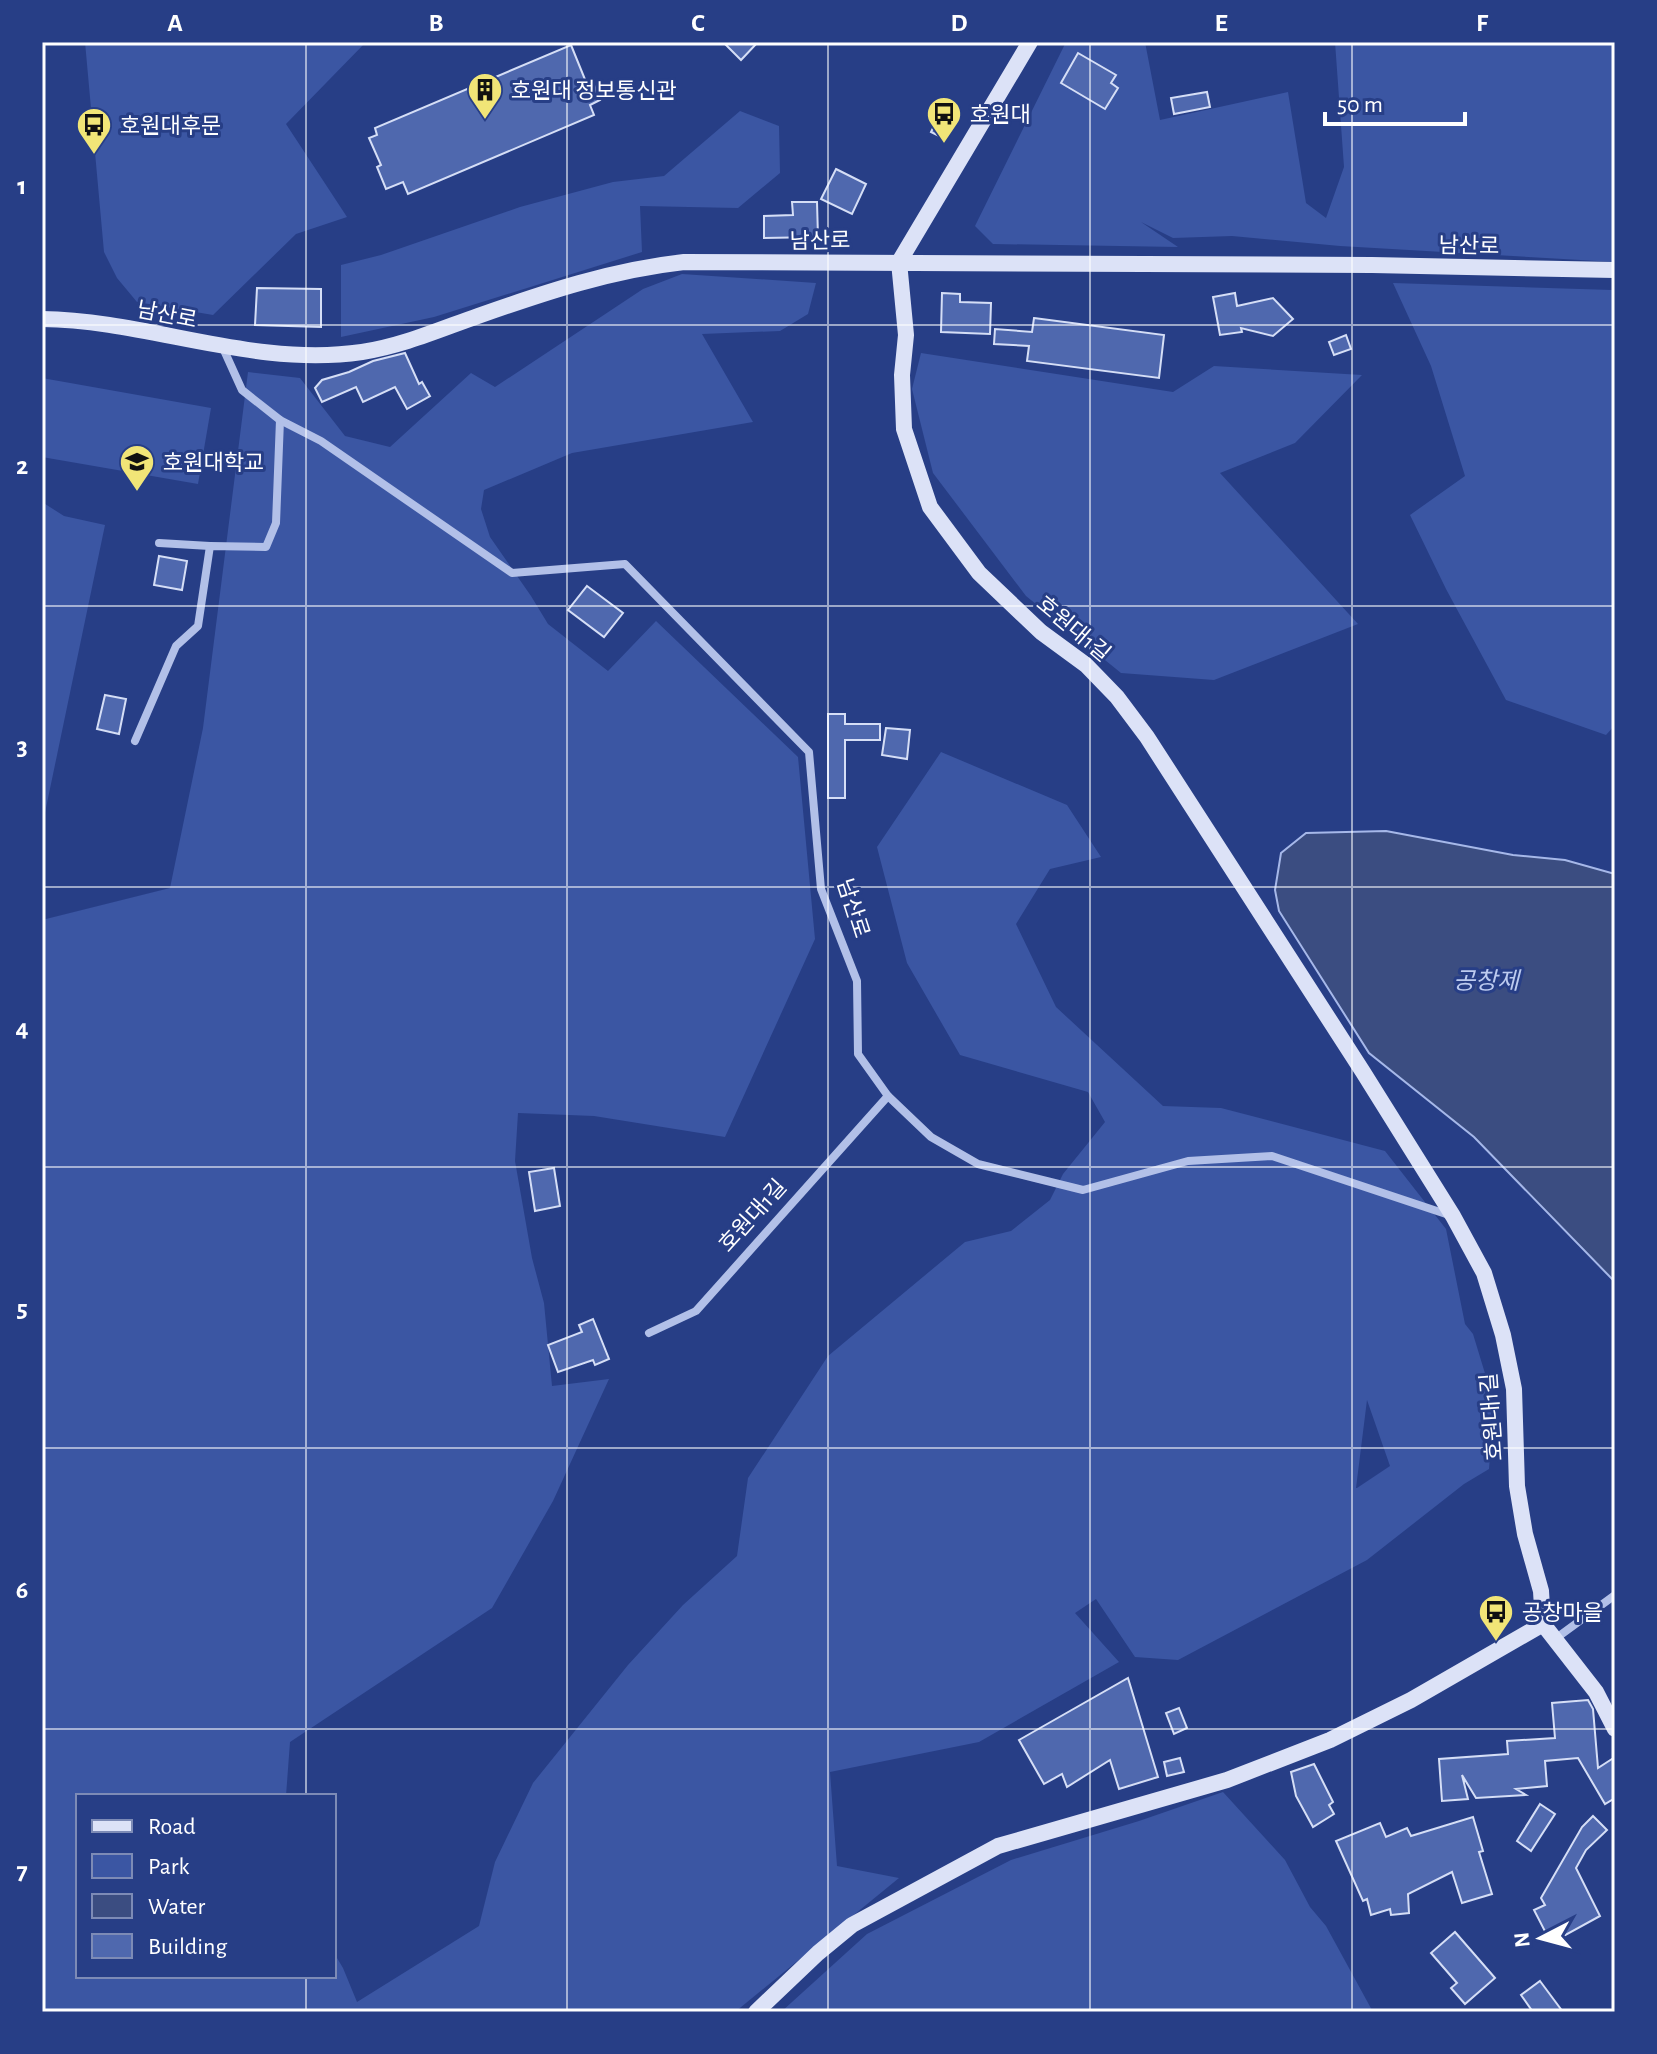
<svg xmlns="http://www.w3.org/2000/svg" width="1657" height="2054" font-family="'Alegreya Sans','Noto Sans KR',sans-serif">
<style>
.green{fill:#3b56a3;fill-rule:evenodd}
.water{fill:#3b4d81;stroke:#a6b8e9;stroke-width:2}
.building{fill:#4f68ae;stroke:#d5def6;stroke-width:2}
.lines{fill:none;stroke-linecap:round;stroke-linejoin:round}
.street{stroke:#b2c0e8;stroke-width:8}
.secondary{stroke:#dce2f7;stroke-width:16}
.grid{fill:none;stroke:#fff;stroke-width:2;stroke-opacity:0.55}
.labels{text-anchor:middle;stroke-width:6;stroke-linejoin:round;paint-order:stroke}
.poi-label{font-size:22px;fill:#fff;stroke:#273e86;text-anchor:start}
.street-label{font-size:22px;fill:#fff;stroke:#273e86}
.water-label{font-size:24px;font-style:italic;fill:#bdcbef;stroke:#273e86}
.neatline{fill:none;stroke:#fff;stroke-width:3}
.grid-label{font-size:26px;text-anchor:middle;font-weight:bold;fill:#fff}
</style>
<rect width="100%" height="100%" fill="#273e86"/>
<g class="green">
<path d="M85,42H366L286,124L347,217L296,234L213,315L137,302L117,278L104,252Z"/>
<path d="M1066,42H1145L1160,120L1288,92L1306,203L1326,218L1344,167L1335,42H1615V262L1340,246L1232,236L1173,238L1141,222L1178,247L993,244L975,226Z"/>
<path d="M740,111L779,126L780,173L738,208L640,206L642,252L434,317L341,337V265L381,255L520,207L613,182L664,176Z"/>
<path d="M682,274L816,283L808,314L780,331L702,334L753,422L572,453L484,490L481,509L490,537L531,596L548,624L608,671L656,621L798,757L815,939L725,1137L594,1116L518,1113L515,1161L532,1258L544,1303L552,1386L609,1379L553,1501L492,1608L290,1742L286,1796H78V1976H334V1953L343,1968L357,2002L479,1926L495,1862L533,1783L628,1665L683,1605L737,1556L748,1478L828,1356L965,1242L1011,1231L1050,1200L1063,1174L1105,1122L1088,1092L960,1055L907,963L877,847L941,752L1067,805L1101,857L1050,869L1016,924L1056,1007L1163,1106L1221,1108L1385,1151L1446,1229L1465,1324L1473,1334L1494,1403L1489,1469L1464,1484L1367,1560L1178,1660L1135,1657L1096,1599L1075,1613L1119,1662L979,1742L830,1772L837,1866L899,1878L735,2012H42V920L170,888L203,728L248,372L300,378L345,436L390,447L471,373L495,387L643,289ZM1367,1400L1390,1466L1357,1488H1356Z"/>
<path d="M1393,283L1612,290L1615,725L1606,735L1506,700L1446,589L1410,515L1465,476L1431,366Z"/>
<path d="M921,353L1173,392L1214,366L1362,375L1295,443L1220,473L1358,624L1214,680L1121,673L1026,596L933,473L912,389Z"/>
<path d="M42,378L211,408L198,484L42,457Z"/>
<path d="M42,502L64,516L105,525L42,827Z"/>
<path d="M1223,1792L1285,1860L1310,1907L1326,1926L1373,2012H781L867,1934L1011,1860L1139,1821Z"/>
</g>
<path class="water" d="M1386,831L1513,855L1565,860L1615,874V1282L1474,1137L1369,1053L1279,911L1275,890L1281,853L1306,833Z"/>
<g class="building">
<path d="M723,42H758L741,60Z"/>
<path d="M571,45L586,82L592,80L600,100L590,105L594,115L408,194L403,182L386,189L377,167L381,165L369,138L377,135L375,128Z"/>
<path d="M1078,53L1116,75L1111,83L1118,88L1105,109L1061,83Z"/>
<path d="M1207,92L1210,107L1174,114L1171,98Z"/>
<path d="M942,110L957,117L945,139L931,132Z"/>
<path d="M836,169L866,184L852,214L821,199Z"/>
<path d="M792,202H817L818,237L764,238V216L793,215Z"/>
<path d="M257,288L321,289V327L255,325Z"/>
<path d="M942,293L960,294V302L991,303L990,334L941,332Z"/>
<path d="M1235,293L1237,306L1273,298L1293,319L1273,336L1241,328L1242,332L1220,335L1213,297Z"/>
<path d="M1034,318L1164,335L1159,378L1027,361L1029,346L994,344L995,329L1032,332Z"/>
<path d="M1346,335L1351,349L1334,355L1329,342Z"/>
<path d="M405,353L419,384L422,382L430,396L407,409L395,387L363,402L356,387L322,402L315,388L322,380L349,372L373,361Z"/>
<path d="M159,556L187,561L182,590L154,585Z"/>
<path d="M587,586L623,613L604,637L568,610Z"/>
<path d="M105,695L126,699L119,734L97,729Z"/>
<path d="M828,714H845V724H880V740H845V798H828Z"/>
<path d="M886,728L910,730L907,759L882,755Z"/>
<path d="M554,1168L560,1206L535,1211L529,1172Z"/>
<path d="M593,1319L609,1359L595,1365L593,1360L558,1372L548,1345L582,1332L579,1325Z"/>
<path d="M1128,1678L1158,1777L1119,1789L1110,1760L1067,1787L1062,1774L1044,1784L1019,1740Z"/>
<path d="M1588,1700L1593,1709L1598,1768L1615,1757V1798L1605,1804L1578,1758L1545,1761L1547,1786L1516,1789L1526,1795L1476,1798L1462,1775L1468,1799L1442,1801L1439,1759L1508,1754L1507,1741L1555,1738L1552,1703Z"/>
<path d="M1179,1708L1187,1728L1174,1734L1166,1713Z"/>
<path d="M1180,1758L1184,1772L1167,1776L1164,1762Z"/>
<path d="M1314,1764L1333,1802L1329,1805L1334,1814L1313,1827L1296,1796L1291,1772Z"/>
<path d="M1540,1804L1555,1814L1531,1851L1517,1841Z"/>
<path d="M1593,1816L1607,1830L1586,1850L1576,1868L1600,1916L1551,1943L1534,1910L1545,1905L1541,1898L1582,1827Z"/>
<path d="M1473,1817L1483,1851L1479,1852L1492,1894L1462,1903L1452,1872L1408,1894L1409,1913L1391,1915L1390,1909L1371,1915L1367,1899L1363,1901L1336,1841L1380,1823L1386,1837L1407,1828L1411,1836Z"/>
<path d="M1455,1932L1495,1978L1465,2004L1451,1988L1457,1983L1431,1953Z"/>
<path d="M1540,1981L1563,2012H1533L1521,1995Z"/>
</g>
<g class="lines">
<g class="street">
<path d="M280,420L321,441L512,573L625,564L809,752L821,889L857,981L858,1054L888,1096L931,1137L978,1164L1083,1190L1188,1161L1272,1156L1452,1216"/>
<path d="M159,543L210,546"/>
<path d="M135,741L176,646L198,626L210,546L266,547L276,523L280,420L242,390L223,348"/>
<path d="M649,1333L696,1311L888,1096"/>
<path d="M1555,1639L1615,1595"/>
</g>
<g class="secondary">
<path d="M1030,42L899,262L906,335L902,375L904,429L930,507L979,573L1041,632L1086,665L1117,697L1147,737L1363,1072L1453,1216L1484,1273L1503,1335L1514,1389L1517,1486L1525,1534L1541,1591L1543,1624"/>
<path d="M42,319C148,320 253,368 362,352C402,346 441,329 478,316C546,292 612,270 684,262L1372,265L1615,270"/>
<path d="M1543,1624L1596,1692L1615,1729"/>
<path d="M756,2012L818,1953L852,1925L998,1846L1227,1780L1330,1740L1411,1700L1543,1624"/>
</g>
</g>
<path class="grid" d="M306,42V1796M567,42V2012M828,42V2012M1090,42V2012M1352,42V2012M42,325H1615M42,606H1615M42,887H1615M42,1167H1615M42,1448H1615M42,1729H1615M306,1976V2012"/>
<defs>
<symbol id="building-pin" viewBox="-11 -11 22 30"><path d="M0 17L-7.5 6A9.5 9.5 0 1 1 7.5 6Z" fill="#f1e577" stroke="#273e86"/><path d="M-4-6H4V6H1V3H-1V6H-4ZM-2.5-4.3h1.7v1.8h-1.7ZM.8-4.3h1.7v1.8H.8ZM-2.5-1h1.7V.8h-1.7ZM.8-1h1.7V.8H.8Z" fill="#111"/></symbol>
<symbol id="bus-pin" viewBox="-11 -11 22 30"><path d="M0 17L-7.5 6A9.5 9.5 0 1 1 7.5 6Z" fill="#f1e577" stroke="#273e86"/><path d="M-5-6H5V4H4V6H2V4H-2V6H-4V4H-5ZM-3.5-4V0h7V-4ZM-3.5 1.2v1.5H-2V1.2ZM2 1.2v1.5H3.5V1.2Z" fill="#111"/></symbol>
<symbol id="university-pin" viewBox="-11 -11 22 30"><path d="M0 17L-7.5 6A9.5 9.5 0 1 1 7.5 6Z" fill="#f1e577" stroke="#273e86"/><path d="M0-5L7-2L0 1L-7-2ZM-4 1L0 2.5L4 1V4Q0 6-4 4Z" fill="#111"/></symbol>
</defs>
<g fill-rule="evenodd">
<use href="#building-pin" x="465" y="70" width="40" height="54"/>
<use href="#bus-pin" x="924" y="94" width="40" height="54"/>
<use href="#bus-pin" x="74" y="105" width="40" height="54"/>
<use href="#university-pin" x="117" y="442" width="40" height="54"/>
<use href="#bus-pin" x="1476" y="1592" width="40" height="54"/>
</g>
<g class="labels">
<g class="poi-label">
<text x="511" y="98">호원대 정보통신관</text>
<text x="970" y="122">호원대</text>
<text x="120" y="133">호원대후문</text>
<text x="163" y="470">호원대학교</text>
<text x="1522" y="1620">공창마을</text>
</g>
<g class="street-label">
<text transform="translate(820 240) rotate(-1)" y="8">남산로</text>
<text transform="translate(1469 245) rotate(1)" y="8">남산로</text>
<text transform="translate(167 314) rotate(11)" y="8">남산로</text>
<text transform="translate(1074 628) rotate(40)" y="8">호원대1길</text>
<text transform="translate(854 908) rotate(72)" y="8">남산로</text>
<text transform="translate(752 1215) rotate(-48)" y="8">호원대1길</text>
<text transform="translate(1491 1417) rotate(-94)" y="8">호원대1길</text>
</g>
<g class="water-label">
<text x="1486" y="989">공창제</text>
</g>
</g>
<rect width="1657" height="2054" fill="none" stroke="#273e86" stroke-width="88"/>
<rect x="76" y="1794" width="260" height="184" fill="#273e86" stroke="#7d8bb6" stroke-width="2"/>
<rect x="92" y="1820" width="40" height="12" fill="#dce2f7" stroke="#7d8bb6" stroke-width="2"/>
<text x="148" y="1834" font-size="24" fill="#ffffff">Road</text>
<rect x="92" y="1854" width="40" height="24" fill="#3b56a3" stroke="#7d8bb6" stroke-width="2"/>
<text x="148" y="1874" font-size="24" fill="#ffffff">Park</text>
<rect x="92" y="1894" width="40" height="24" fill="#3b4d81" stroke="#7d8bb6" stroke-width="2"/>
<text x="148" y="1914" font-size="24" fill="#ffffff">Water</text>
<rect x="92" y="1934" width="40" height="24" fill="#4f68ae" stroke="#7d8bb6" stroke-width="2"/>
<text x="148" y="1954" font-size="24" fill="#ffffff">Building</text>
<g transform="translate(1541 1938) rotate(264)" stroke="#273e86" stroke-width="6" paint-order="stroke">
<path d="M0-6L14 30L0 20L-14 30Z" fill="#ffffff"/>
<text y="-12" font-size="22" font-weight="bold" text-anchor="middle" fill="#ffffff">N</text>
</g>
<path d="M1325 112v12h140v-12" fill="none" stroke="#ffffff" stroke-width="4"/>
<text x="1337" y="112" font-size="24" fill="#ffffff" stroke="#273e86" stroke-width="6" paint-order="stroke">50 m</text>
<rect x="44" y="44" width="1569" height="1966" class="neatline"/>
<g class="grid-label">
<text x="175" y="31">A</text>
<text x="436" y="31">B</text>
<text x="698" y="31">C</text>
<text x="959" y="31">D</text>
<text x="1221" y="31">E</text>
<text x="1482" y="31">F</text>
<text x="22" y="194">1</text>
<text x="22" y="474">2</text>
<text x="22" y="755">3</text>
<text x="22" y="1036">4</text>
<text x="22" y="1317">5</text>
<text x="22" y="1598">6</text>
<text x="22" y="1879">7</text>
</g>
</svg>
